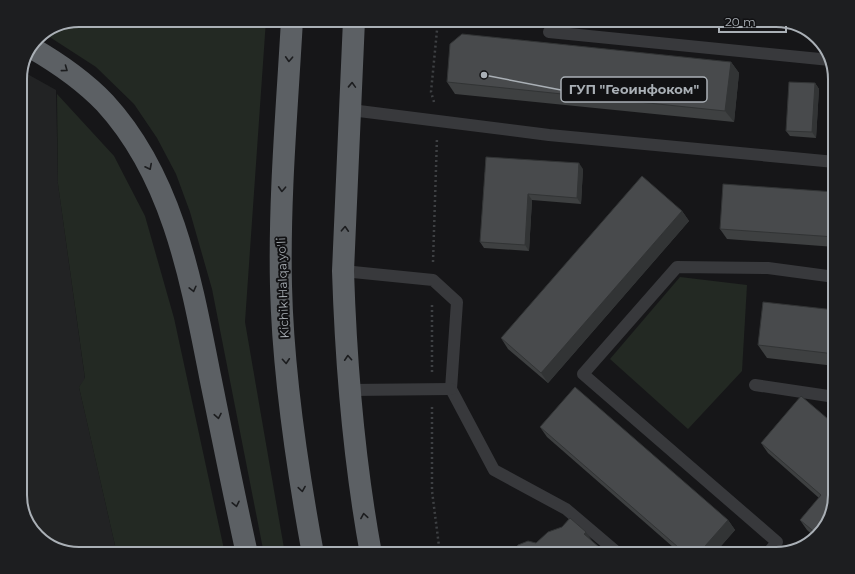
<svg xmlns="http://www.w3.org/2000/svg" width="855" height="574" font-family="Montserrat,sans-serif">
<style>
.built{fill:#222324}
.green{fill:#232923}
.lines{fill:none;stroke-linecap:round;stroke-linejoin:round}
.path{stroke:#3e4043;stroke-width:2.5;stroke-dasharray:2 3;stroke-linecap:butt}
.service{stroke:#38393c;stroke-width:12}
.trunk{stroke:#5c6064;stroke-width:22}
.rail{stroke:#515357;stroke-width:3;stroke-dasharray:5 4;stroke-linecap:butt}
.wall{fill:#3e4041}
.shaded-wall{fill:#323435}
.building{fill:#484a4c;stroke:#323435}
.oneway{stroke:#1c1d1f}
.labels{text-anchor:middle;stroke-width:4;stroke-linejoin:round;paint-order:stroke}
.street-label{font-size:12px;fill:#aab0b6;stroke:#111113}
.rim{fill:none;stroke:#aab0b6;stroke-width:2}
.leader{fill:none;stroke:#aab0b6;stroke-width:1.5}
.callout-dot{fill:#aab0b6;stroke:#111113;stroke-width:1.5}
.callout{fill:#111113;stroke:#aab0b6;stroke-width:1.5}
.callout-label{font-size:13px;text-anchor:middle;font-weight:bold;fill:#aab0b6}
</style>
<rect width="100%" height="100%" fill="#161618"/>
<path class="built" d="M22,71L56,90L58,184L85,379L79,387L117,554H79L46,544L28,524L20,499V75Z"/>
<g class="green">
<path d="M79,20H266L245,322L285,554H264L212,289L190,212L176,174L157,138L134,104L96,67L45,34Z"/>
<path d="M57,94L114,156L145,216L174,318L225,554H117L79,387L85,378L58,184Z"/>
<path d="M680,277L747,285L742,371L688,429L610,359Z"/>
</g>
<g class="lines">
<g class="path">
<path d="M434,102L431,92L438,20"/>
<path d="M433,262L437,137"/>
<path d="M432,372V303"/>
<path d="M432,407V491L440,554"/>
</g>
<g class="service">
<path d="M549,32L830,60"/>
<path d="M351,110L549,135L835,162"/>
<path d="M343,271L433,280L457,302L451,389L494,470L566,509L619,554"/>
<path d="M755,385L835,397"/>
<path d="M350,390L451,389"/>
<path d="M767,554L777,542L583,374L677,267L768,268L835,277"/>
</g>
<g class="trunk">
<path d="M292,20C287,109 279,198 281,286C283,375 297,467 313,554"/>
<path d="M354,20L343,271C346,366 354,461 371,554"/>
<path d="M32,48C58,63 84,81 105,103C173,177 191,280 210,376C222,435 234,495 247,554"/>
</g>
<path class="rail" d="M20,485L35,533"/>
</g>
<g class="wall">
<path d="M757,20H776L790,24Z"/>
<path d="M731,62L739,73L734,122L455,94L447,82Z"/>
<path d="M815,83L819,89L816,138L790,136L786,131Z"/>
<path d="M486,157L583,169L581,204L532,200L529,251L484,248L480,242Z"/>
<path d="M835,192V247L727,239L720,229Z"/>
<path d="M682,211L689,221L548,383L508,349L501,338Z"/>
<path d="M835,310V366L767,358L758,345Z"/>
<path d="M835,425L825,528L815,537L807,530L800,520L819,498L768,453L761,443Z"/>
<path d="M540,427L728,520L735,530L714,554H681L547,437Z"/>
</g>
<g class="shaded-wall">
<path d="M731,62L739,73L734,122L725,111Z"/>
<path d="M815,83L819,89L816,138L812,132Z"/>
<path d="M579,163L583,169L581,204L577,198Z"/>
<path d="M528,194L532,200L529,251L525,245Z"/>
<path d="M682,211L689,221L548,383L541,373Z"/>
<path d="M728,520L735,530L714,554H698Z"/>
<path d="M586,532L593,542L591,544L584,534Z"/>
</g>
<g class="building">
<path d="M462,34L731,62L725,111L447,82L450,44Z"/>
<path d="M789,82L815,83L812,132L786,131Z"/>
<path d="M486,157L579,163L577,198L528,194L525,245L480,242Z"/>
<path d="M642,176L682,211L541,373L501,338Z"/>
<path d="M723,184L835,192V237L720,229Z"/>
<path d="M763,302L835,310V354L758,345Z"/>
<path d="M575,387L728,520L698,554H686L540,427Z"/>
<path d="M801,396L835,425V495L825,528L818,535L800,520L821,495L761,443Z"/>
<path d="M570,518L586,532L584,534L607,554H512L518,545L528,541L536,543L548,532L562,527Z"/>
</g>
<defs><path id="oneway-chevron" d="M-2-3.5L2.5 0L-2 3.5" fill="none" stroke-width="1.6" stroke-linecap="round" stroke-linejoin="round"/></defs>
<g class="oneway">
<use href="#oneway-chevron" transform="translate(289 59) rotate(93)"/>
<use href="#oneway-chevron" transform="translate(65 69) rotate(36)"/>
<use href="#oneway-chevron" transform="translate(352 85) rotate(-88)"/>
<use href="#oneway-chevron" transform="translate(149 167) rotate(63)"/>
<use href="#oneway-chevron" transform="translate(282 189) rotate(93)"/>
<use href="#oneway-chevron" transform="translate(345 229) rotate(-87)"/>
<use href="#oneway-chevron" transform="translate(193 289) rotate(76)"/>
<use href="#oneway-chevron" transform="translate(348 358) rotate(-94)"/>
<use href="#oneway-chevron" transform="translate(286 361) rotate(86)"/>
<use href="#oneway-chevron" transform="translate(218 416) rotate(79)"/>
<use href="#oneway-chevron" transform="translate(302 489) rotate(81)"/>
<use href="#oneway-chevron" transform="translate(236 504) rotate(78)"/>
<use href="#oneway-chevron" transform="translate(364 516) rotate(-99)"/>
</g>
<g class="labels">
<g class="street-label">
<text transform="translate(283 288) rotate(-92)" y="4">Kichik Halqa yo'li</text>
</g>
</g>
<path d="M0 0H855V574H0ZM79 27H776A52 52 0 0 1 828 79V495A52 52 0 0 1 776 547H79A52 52 0 0 1 27 495V79A52 52 0 0 1 79 27Z" fill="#1d1e20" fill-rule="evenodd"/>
<path class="rim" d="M79 27H776A52 52 0 0 1 828 79V495A52 52 0 0 1 776 547H79A52 52 0 0 1 27 495V79A52 52 0 0 1 79 27Z"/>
<path class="leader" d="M484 75L561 90"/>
<circle class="callout-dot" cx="484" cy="75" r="4"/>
<rect class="callout" x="561" y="77" width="146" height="25" rx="4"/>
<g class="callout-label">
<text x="634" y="94">ГУП "Геоинфоком"</text>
</g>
<path d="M719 26v6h67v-6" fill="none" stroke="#aab0b6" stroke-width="2"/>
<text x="725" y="26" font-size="12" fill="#aab0b6" stroke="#111113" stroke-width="3" paint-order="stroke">20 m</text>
</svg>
